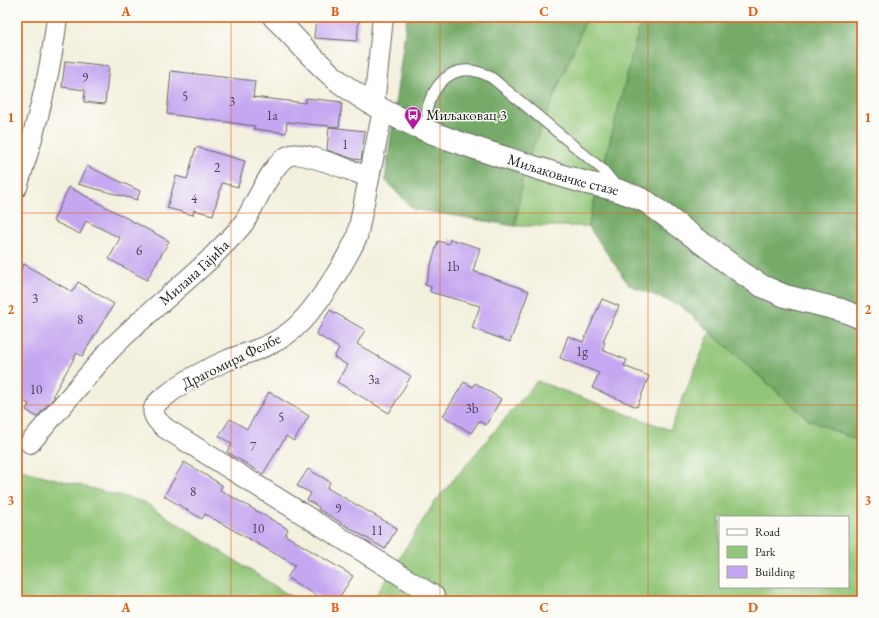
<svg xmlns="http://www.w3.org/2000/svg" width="879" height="618" font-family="'EB Garamond',serif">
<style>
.green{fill:#91c577;stroke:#56704a;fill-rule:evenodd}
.forest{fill:#74aa68;stroke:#486342}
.building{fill:#c4a7f0}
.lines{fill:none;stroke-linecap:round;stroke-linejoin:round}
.service-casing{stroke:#676660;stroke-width:12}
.minor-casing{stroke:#676660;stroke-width:22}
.tertiary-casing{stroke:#676660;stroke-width:24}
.service{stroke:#fff;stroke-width:10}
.minor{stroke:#fff;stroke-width:20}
.tertiary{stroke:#fff;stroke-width:22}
.grid{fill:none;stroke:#e8590c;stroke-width:1;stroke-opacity:0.55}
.labels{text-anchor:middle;stroke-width:3;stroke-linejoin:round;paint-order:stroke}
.number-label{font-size:13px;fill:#463f51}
.poi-label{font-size:15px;fill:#1c1c1c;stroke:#fdfcf7;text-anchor:start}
.street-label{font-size:15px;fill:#1c1c1c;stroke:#fdfcf7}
.neatline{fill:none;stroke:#e8590c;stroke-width:1.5}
.grid-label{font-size:13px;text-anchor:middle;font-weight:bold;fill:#e8590c}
</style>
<rect width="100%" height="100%" fill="#fdfcf7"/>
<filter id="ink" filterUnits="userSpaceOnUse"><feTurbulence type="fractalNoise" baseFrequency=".025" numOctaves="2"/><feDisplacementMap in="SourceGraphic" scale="8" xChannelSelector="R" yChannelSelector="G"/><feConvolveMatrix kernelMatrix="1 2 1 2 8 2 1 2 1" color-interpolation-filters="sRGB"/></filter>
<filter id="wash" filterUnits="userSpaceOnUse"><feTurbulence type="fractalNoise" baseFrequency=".012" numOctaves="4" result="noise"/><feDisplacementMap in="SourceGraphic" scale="16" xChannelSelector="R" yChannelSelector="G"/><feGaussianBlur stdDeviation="0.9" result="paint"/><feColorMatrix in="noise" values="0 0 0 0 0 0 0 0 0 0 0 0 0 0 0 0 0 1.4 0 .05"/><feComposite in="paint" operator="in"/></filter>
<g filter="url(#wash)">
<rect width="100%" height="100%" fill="#f3f0de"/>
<g class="green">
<path d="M587,17H642L588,226H515L524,169Z"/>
<path d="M710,332L809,420L862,442V601H372L434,503L537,381L670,430ZM720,517H848V587H720Z"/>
<path d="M17,469L144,502L298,601H17Z"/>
</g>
<g class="forest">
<path d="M407,17H587L524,169L515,226L413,209L385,180Z"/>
<path d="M642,17H862V442L809,420L681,306L629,285L588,226Z"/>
</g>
<g id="blocks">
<g class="building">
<path d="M316,17H359L357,41L314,38Z"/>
<path d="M65,61L109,66L105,104L84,102L85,90L62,87Z"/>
<path d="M171,71L255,81L253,97L305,103L306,98L342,102L339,127L287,122L286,133L254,129L255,126L167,114Z"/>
<path d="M329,127L365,131L361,160L354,159L327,150Z"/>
<path d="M196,147L245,161L238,187L222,183L213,215L194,210L193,215L167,208L176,176L187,179Z"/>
<path d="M87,166L140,191L137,200L78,184Z"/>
<path d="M69,187L169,241L147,280L109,259L120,238L86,221L80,234L53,221Z"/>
<path d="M450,239L480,248L473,271L529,291L510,342L472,328L480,306L430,292L431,287L425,285L438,241L449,244Z"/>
<path d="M24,264L72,292L78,282L114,304L82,356L77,353L53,395L55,396L37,417L26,410L29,404L17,398V275Z"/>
<path d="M602,299L619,306L603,341L605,342L602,350L627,360L624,366L649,376L637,407L592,388L599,373L560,358L568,336L583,342Z"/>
<path d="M330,310L365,330L357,344L411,376L389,413L337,382L347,365L334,357L339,348L316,334Z"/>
<path d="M464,382L473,387L475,383L501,399L486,425L479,421L471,433L443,416Z"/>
<path d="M269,392L309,416L294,441L286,436L263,474L227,452L232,444L219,436L230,419L247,429Z"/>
<path d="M184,462L222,485L220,490L288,529L285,535L353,576L337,601H326L287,578L295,565L205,514L202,519L164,496Z"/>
<path d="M308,469L330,482L327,488L397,528L385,549L318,509L319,507L307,500L311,493L297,486Z"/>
</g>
</g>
</g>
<g filter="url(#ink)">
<use href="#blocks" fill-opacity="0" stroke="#676660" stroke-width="1"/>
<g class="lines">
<defs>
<path id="service" d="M431,131C429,124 427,117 427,110C428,104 431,97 434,92C447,69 469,64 492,78L603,170L616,186"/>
<g id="minor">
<path d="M374,106L383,17"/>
<path d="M383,110L357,237C344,264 314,313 291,331C273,346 249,352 228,360C207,369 185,380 167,395C163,398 156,402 154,408C151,416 160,423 165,428L434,596"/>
<path d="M17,187C35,132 51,75 57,17"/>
<path id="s1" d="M30,443L109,351C141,318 177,290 210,259C221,247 233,237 243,224C254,208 273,159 291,155C305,151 353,172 369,177"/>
</g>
<g id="tertiary">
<path id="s2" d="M274,17C296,38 316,64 341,83C397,126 465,145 531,166C550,172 568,178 587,183C609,188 626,191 647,202L745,275L762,286L785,296L841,310L862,318"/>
</g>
</defs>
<use href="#service" class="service-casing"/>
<use href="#minor" class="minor-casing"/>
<use href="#tertiary" class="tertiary-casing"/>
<use href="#service" class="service"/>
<use href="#minor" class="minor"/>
<use href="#tertiary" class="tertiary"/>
</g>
</g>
<path class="grid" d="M231,17V601M440,17V601M648,17V601M17,213H862M17,405H862"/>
<defs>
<symbol id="bus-pin" viewBox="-11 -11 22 30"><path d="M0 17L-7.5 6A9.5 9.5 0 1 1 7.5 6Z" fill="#b5179e" stroke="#fdfcf7"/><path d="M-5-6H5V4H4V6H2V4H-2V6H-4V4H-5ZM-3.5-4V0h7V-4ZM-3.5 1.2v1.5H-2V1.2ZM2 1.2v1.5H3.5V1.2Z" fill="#fff"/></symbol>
</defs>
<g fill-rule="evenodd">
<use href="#bus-pin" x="403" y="105" width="20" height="27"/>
</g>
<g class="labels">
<g class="number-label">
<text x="85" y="82">9</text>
<text x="185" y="101">5</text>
<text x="232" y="106">3</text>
<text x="272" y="120">1a</text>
<text x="345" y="149">1</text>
<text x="217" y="172">2</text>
<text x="194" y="203">4</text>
<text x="139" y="255">6</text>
<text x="453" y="271">1b</text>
<text x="35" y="303">3</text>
<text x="80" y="324">8</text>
<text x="582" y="356">1g</text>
<text x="374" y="384">3a</text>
<text x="36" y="394">10</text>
<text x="472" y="413">3b</text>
<text x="281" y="422">5</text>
<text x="253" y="451">7</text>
<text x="193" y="496">8</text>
<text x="338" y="513">9</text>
<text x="258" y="533">10</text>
<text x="377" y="535">11</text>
</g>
<g class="poi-label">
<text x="426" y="120">Миљаковац 3</text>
</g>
<g class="street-label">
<text dy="5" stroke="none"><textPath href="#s2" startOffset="336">Миљаковачке стазе</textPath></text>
<text dy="5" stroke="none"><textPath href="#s1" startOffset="237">Милана Гајића</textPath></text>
<text transform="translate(231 361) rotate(-26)" y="5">Драгомира Фелбе</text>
</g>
</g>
<rect width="879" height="618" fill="none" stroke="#fdfcf7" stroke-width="44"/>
<rect x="719" y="516" width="130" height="72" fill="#fdfcf7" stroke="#a3a29f"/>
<rect x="727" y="529" width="20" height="6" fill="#ffffff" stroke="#a3a29f"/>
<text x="755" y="536" font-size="12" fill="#1c1c1c">Road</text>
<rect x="727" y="546" width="20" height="12" fill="#91c577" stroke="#a3a29f"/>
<text x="755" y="556" font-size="12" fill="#1c1c1c">Park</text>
<rect x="727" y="566" width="20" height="12" fill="#c4a7f0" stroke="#a3a29f"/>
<text x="755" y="576" font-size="12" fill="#1c1c1c">Building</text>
<rect x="22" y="22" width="835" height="574" class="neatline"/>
<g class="grid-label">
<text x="126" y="16">A</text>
<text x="335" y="16">B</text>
<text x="544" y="16">C</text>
<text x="753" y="16">D</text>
<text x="11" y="122">1</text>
<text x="868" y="122">1</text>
<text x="11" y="314">2</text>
<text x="868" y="314">2</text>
<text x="11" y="505">3</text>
<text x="868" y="505">3</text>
<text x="126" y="612">A</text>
<text x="335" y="612">B</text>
<text x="544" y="612">C</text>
<text x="753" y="612">D</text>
</g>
</svg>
